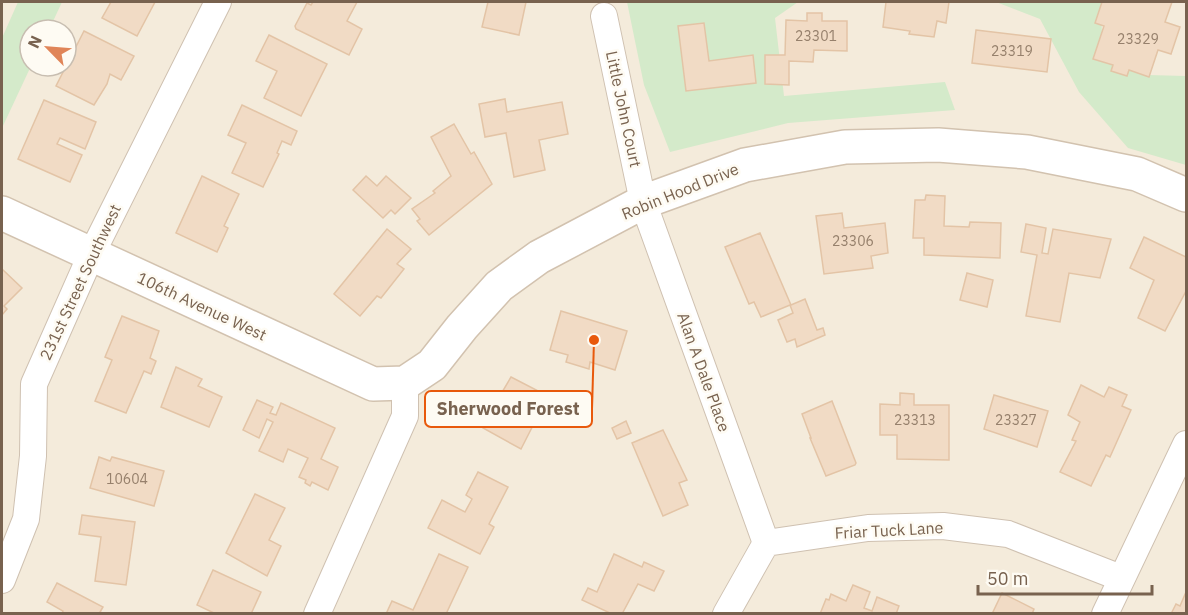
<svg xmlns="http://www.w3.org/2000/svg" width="1188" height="615" font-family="'IBM Plex Sans',sans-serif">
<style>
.residential{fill:#f4ebdb;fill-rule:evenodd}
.green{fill:#d4eaca}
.building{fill:#f1dbc5;stroke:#e3c4a6;stroke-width:1.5}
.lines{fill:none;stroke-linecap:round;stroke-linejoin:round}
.street-casing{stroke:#cfc1b1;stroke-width:28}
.secondary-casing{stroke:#d2c2af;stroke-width:36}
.street{stroke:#fff;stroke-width:26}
.secondary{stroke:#fff;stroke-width:33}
.labels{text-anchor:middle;stroke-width:5;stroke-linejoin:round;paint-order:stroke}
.number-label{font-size:14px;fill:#96806c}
.street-label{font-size:16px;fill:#78624f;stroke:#fefbf3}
.leader{fill:none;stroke:#e8590c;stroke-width:2}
.callout-dot{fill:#e8590c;stroke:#fefbf3;stroke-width:2}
.callout{fill:#fefbf3;stroke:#e8590c;stroke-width:2}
.callout-label{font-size:18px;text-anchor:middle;font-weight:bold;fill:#78624f}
</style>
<rect width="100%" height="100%" fill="#fcf8ec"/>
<path class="residential" d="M2,2H1186V613H2ZM30,30H66V66H30Z"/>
<g class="green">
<path d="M18,2H62L49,30H30L31,66L2,128V38Z"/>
<path d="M627,2H798L775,18L784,96L945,82L955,110L788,123L670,152L644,85Z"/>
<path d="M996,2H1101L1102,38L1148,75L1186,76V165L1128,148L1079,92L1040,19Z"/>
</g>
<g class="building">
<path d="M111,2H155L137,36L102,18Z"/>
<path d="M313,2H357L347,21L362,29L349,55L296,29L295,26L307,3L311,5Z"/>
<path d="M488,2H526L519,35L482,27Z"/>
<path d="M886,2H949L946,23L937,21L934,37L909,34L910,31L883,27Z"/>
<path d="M1102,2H1172L1165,22L1180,27L1171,54L1158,50L1149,77L1129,70L1127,76L1111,71L1113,65L1093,59L1104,26L1095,23Z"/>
<path d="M807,13H822V21H847V51L814,50L813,62L789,61V85L765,84V55H785L786,20L807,21Z"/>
<path d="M704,23L709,61L753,55L756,83L686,91L678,26Z"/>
<path d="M976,30L1051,39L1047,72L972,63Z"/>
<path d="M84,31L134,56L121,80L110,74L107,84L94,105L56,86Z"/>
<path d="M269,35L327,64L301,116L264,98L277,71L256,61Z"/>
<path d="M505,99L507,112L562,102L568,134L539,140L545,170L514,177L506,133L485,137L479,104Z"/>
<path d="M44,100L96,122L85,149L60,138L57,144L82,155L70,182L18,159Z"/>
<path d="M242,105L297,131L291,145L282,141L277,153L279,154L263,187L232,173L246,143L228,135Z"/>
<path d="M454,124L471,154L474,152L492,184L429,235L417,221L420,219L412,209L435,193L433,191L451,176L431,137Z"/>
<path d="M202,176L239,194L224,226L228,228L217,252L176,233Z"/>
<path d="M366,176L377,186L386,176L411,198L395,214L391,210L383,218L353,190Z"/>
<path d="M926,195L945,196L944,226L969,227L970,222L1001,223L1000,258L924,255V238H913L915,200H925Z"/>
<path d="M842,213L844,228L885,223L888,253L871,256L873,268L824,274L816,216Z"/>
<path d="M1026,224L1046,228L1042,253L1048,254L1053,229L1111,239L1100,278L1069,273L1060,322L1026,316L1037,255L1021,252Z"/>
<path d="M387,229L411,249L397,264L404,269L381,298L377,296L360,316L334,294Z"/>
<path d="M760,233L791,305L805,299L817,330L823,328L825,335L797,347L795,339L787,342L778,320L793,313L790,305L761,317L754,302L749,304L725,247Z"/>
<path d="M1144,237L1186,257V291L1165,331L1138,318L1154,280L1130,268Z"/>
<path d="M2,269L22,288L4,306L7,309L2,315Z"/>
<path d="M967,273L993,280L987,307L960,300Z"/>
<path d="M561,311L627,331L615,370L590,362L589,369L566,362L568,355L550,350Z"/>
<path d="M122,316L159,331L150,358L156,361L151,374L144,371L126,413L95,401L112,360L105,357Z"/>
<path d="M176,367L202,379L198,386L222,397L209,427L161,407Z"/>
<path d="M511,377L548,396L521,449L483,428L491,414L500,418L510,399L501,394Z"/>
<path d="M1081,385L1104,397L1109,387L1127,395L1122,406L1131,410L1110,457L1106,455L1091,486L1060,472L1076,441L1072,440L1080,422L1068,415Z"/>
<path d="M900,393L914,394V405H949V460L897,459V435H880V404L900,405Z"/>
<path d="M994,395L1048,411L1037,447L984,429Z"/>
<path d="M257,400L273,407L270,413L276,415L281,403L335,428L321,459L338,467L328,490L312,482L310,486L305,483L306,480L299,477L308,458L288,449L283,462L259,451L273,422L267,419L259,438L243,430Z"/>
<path d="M832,401L856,463L855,465L826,476L810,438H811L802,414Z"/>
<path d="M626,421L631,433L617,439L612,428Z"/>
<path d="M663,430L687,480L679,483L688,505L663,516L632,443Z"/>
<path d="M99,457L110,461L112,457L164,471L154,506L90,488Z"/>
<path d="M478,472L508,487L489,524L494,527L480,554L428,528L442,500L465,512L472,499L466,495Z"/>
<path d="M255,494L285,508L269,540L281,546L267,576L226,553Z"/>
<path d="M82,515L135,522L126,585L95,581L101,537L79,534Z"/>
<path d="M439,554L468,567L446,614H386L392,601L413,610Z"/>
<path d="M614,554L642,567L644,562L664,571L654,591L638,584L622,614H612L582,600L588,588L597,592Z"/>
<path d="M213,570L261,592L251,614H216L197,605Z"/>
<path d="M57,583L103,607L100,612L104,614H62L63,611L47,602Z"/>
<path d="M853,585L870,592L864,608L872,611L877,597L899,606L896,614H820L826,599L829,600L831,594L846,601Z"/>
<path d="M1186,592V614H1171L1176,604L1180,606Z"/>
<path d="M1002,593L1034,609L1032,614H992Z"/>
</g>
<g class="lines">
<defs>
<g id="street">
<path d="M604,16L643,202L766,543"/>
<path d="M2,580L26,519L33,456L34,384L91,255L218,2"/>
<path d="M317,614L405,416V383"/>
<path d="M726,614L766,543L868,528L943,526L1008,534L1121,578"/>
<path d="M1105,614L1186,444"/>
</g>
<path id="secondary" d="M2,213L373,384L405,383L432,365L462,327L499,286L539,257L643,202L745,165L845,147L938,145L1027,152L1137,174L1186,195"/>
</defs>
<use href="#street" class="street-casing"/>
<use href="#secondary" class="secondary-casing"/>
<use href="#street" class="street"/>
<use href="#secondary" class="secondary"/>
</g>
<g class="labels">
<g class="number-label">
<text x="816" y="41">23301</text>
<text x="1138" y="44">23329</text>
<text x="1012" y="56">23319</text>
<text x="853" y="246">23306</text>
<text x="915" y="425">23313</text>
<text x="1016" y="425">23327</text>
<text x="127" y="484">10604</text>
</g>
<g class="street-label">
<text transform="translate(624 109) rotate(78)" y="6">Little John Court</text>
<text transform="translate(680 191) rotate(-22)" y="6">Robin Hood Drive</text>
<text transform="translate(80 282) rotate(-65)" y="6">231st Street Southwest</text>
<text transform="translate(202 306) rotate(25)" y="6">106th Avenue West</text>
<text transform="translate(704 372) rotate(70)" y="6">Alan A Dale Place</text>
<text transform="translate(889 530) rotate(-3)" y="6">Friar Tuck Lane</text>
</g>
</g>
<path class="leader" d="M594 340L592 409"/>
<circle class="callout-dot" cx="594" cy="340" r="6"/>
<rect class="callout" x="425" y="391" width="167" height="36" rx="6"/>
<g class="callout-label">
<text x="508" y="415">Sherwood Forest</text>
</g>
<rect width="1188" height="615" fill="none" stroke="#78624f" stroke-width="6"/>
<g transform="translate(48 48) rotate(295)"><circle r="28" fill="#fefbf3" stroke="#c8beb1" stroke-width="1.5"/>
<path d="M0-4.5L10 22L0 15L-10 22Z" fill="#e08558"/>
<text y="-9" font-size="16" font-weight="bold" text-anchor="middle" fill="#78624f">N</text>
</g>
<path d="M978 585v9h174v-9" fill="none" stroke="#78624f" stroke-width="3"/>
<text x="987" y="585" font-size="18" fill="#78624f" stroke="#fefbf3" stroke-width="4.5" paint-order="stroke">50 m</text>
</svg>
